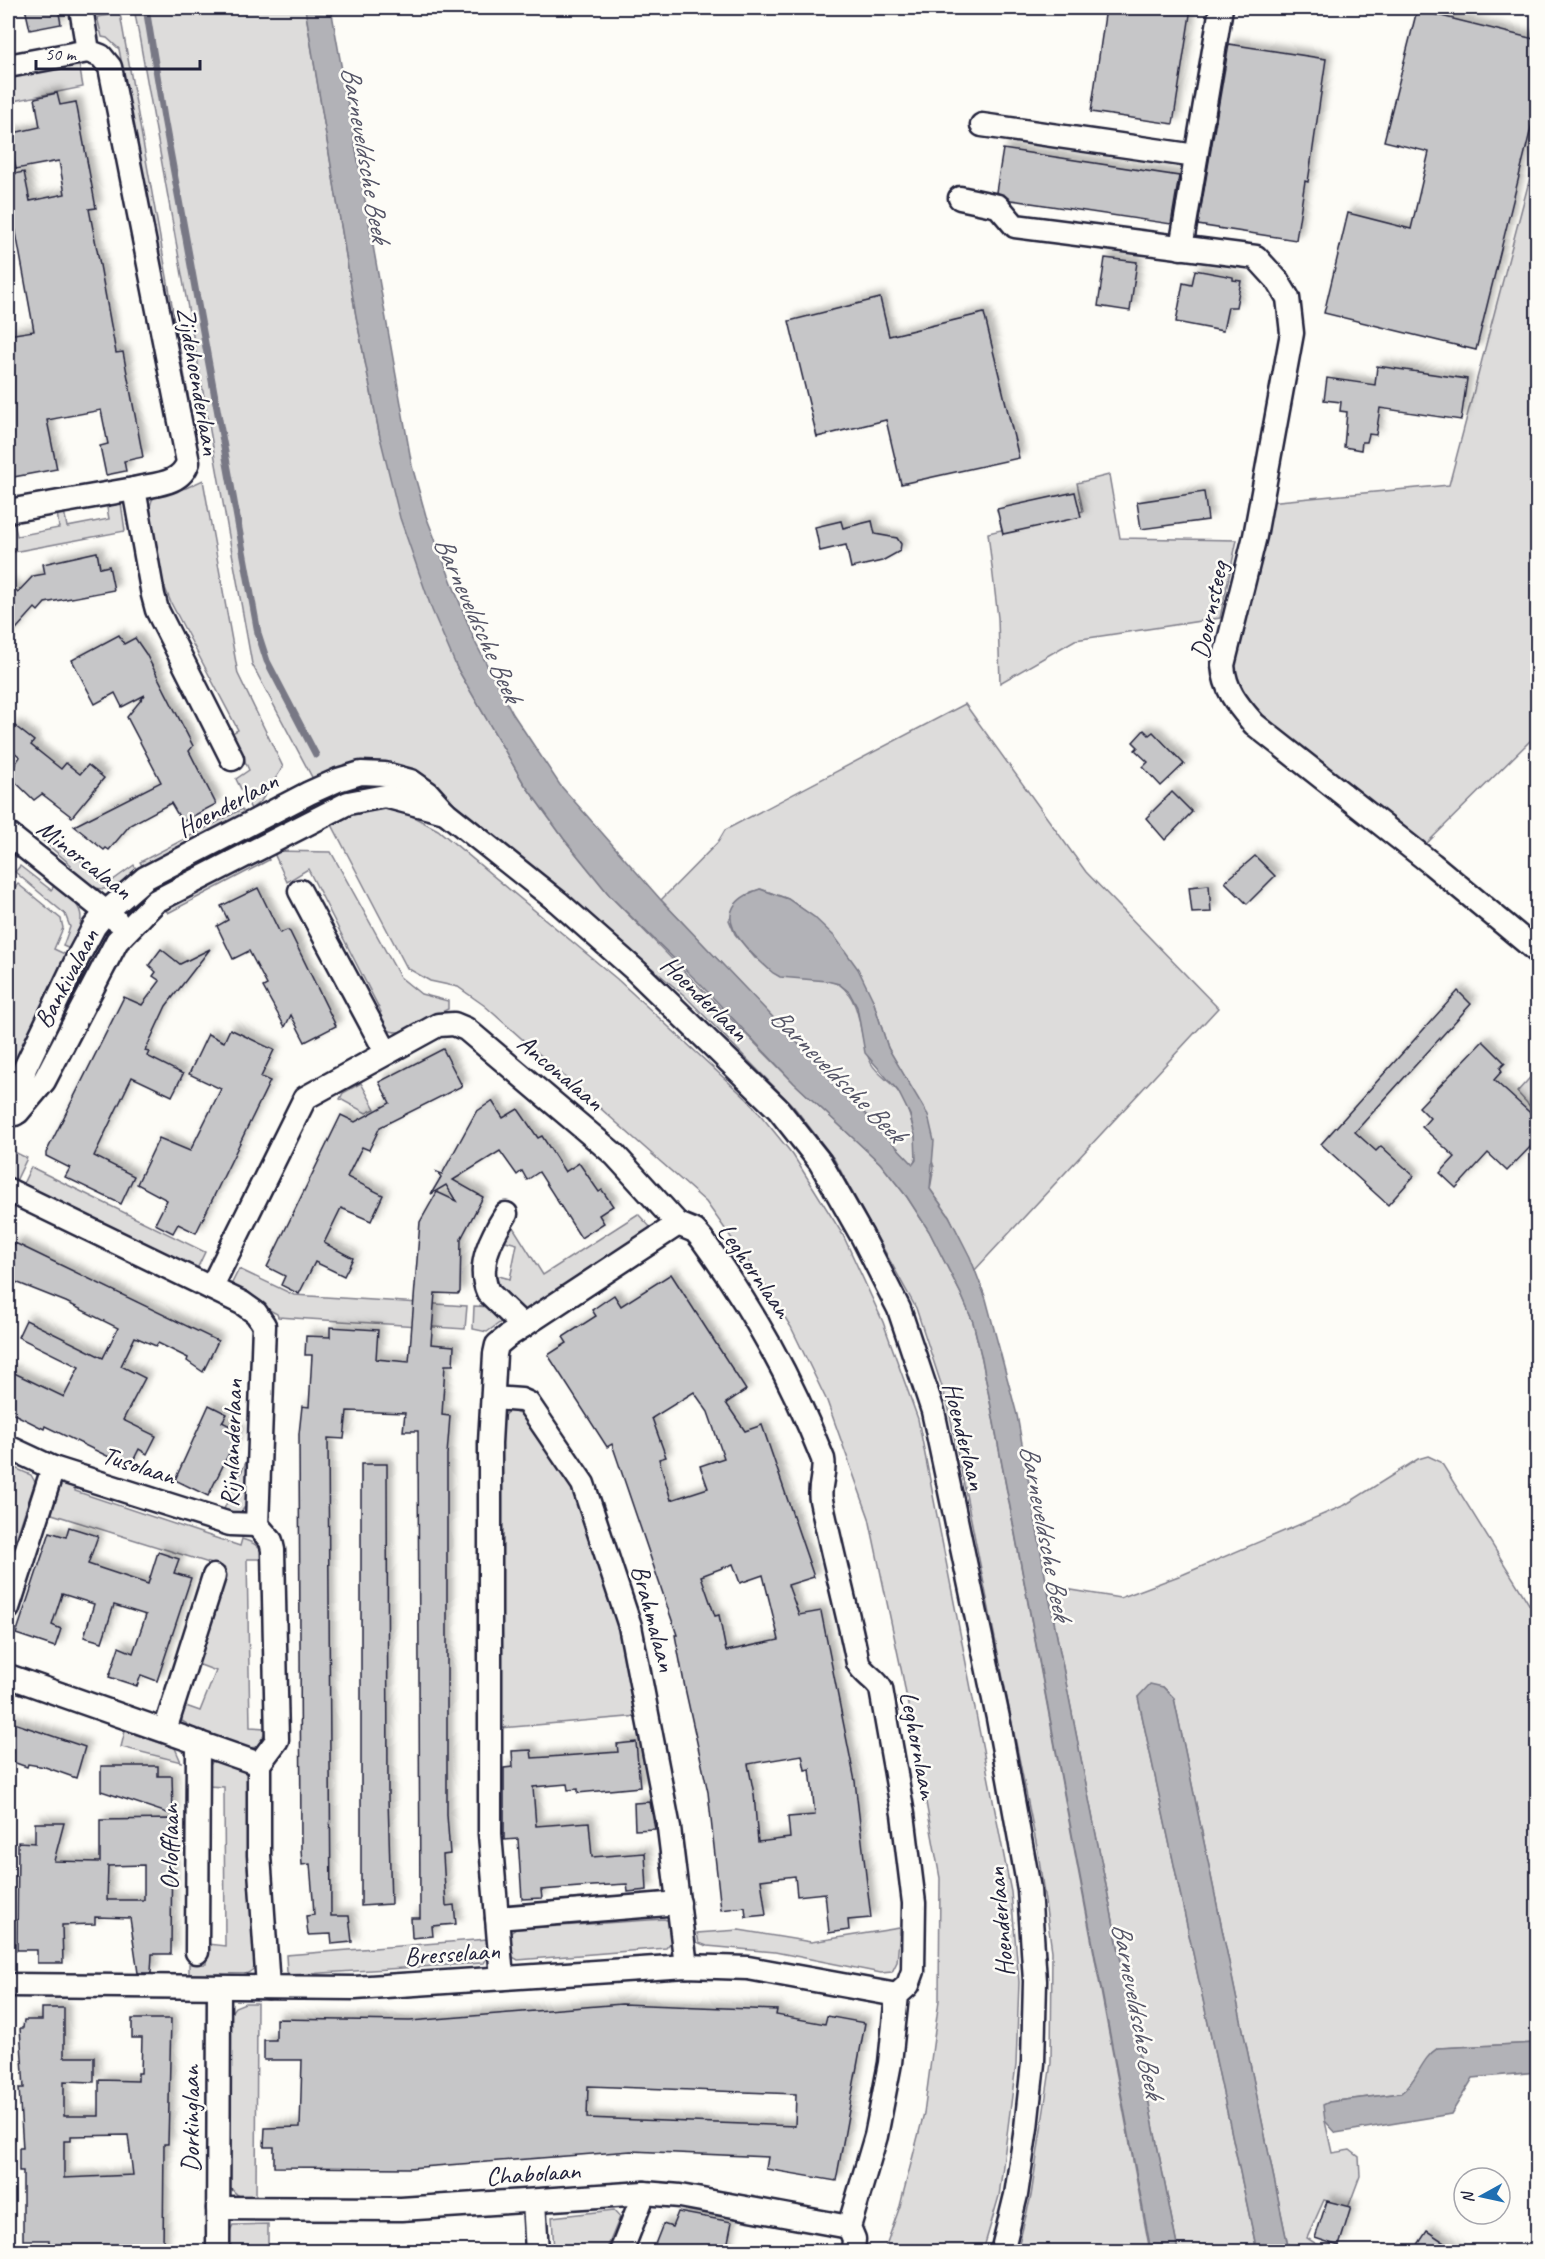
<svg xmlns="http://www.w3.org/2000/svg" width="1545" height="2259" font-family="Caveat,sans-serif">
<style>
.green{fill:#dddcdb;stroke:#807f8b;stroke-width:1.5}
.water{fill:#b2b2b7;stroke:#787885;stroke-width:1.5}
.lines{fill:none;stroke-linecap:round;stroke-linejoin:round}
.stream{stroke:#787885;stroke-width:7}
.building{fill:#c6c6c8;stroke:#22223b;stroke-width:1.5;fill-rule:evenodd;filter:url(#shadow)}
.minor-casing{stroke:#22223b;stroke-width:27}
.minor{stroke:#fdfcf7;stroke-width:22}
.labels{text-anchor:middle;stroke-width:5;stroke-linejoin:round;paint-order:stroke}
.street-label{font-size:26px;fill:#22223b;stroke:#fdfcf7}
.water-label{font-size:27px;font-style:italic;fill:#545466;stroke:#fdfcf7}
</style>
<defs>
<filter id="shadow"><feDropShadow dx="5.5" dy="-5.5" stdDeviation="3" flood-color="#0004"/></filter>
</defs>
<rect width="100%" height="100%" fill="#fdfcf7"/>
<filter id="ink" filterUnits="userSpaceOnUse"><feTurbulence type="fractalNoise" baseFrequency=".0167" numOctaves="2"/><feDisplacementMap in="SourceGraphic" scale="12" xChannelSelector="R" yChannelSelector="G"/><feConvolveMatrix kernelMatrix="1 2 1 2 8 2 1 2 1" color-interpolation-filters="sRGB"/></filter>
<g filter="url(#ink)">
<g class="green">
<path d="M109,8H119L199,456L196,463L119,49L107,38L102,37L97,17L110,15Z"/>
<path d="M134,8H305L356,316L380,437L457,668L523,782L564,839L611,897L794,1083L880,1163L907,1197L929,1231L961,1294L973,1322L982,1359L1150,2251H1017L1031,2196L1051,2063L1052,1951L1038,1852L948,1405L916,1308L834,1159L794,1107L685,996L488,830L410,773L314,781L252,664Z"/>
<path d="M79,64L83,87L8,102V77Z"/>
<path d="M1537,151V734L1424,846C1382,813 1250,720 1234,675C1232,668 1234,659 1233,652L1268,502L1449,485Z"/>
<path d="M1109,475L1120,538L1237,540L1220,618L1075,640L1000,683L998,618L988,533L1083,511L1077,483Z"/>
<path d="M203,480L238,674L283,767L261,801L251,809L236,779L249,770L232,733L238,730L171,603L160,575L148,512L152,500L158,494L186,488Z"/>
<path d="M106,502L121,503L125,531L13,552L8,521L13,519L17,536L59,528L57,511L64,510L67,527L109,519Z"/>
<path d="M965,704L1086,872L1218,1008L975,1270L949,1216L930,1189L934,1167L906,1079L888,1048L873,1000L814,917L788,899L761,889L751,892L729,920L735,934L755,958L839,984C865,1004 857,1037 871,1063C877,1074 890,1081 897,1090C908,1104 923,1149 913,1165L661,900L718,842L725,830Z"/>
<path d="M377,807L408,814L438,830L617,979L750,1102L793,1155L843,1235L883,1322L918,1419L1011,1892L1019,1982L1016,2065L999,2196L983,2251H884L900,2206L924,2113L939,2000L940,1878L903,1678L869,1518L827,1401L791,1327L762,1281L706,1202L485,1006L458,987L430,981L407,968L329,819Z"/>
<path d="M242,809L245,815L143,867L140,862Z"/>
<path d="M252,831L258,841L156,893L151,883Z"/>
<path d="M46,832L109,883L134,865L137,871C104,896 100,894 68,870L71,865L41,839Z"/>
<path d="M273,851L331,852L400,977L421,994L448,1001V1009L401,1032C387,1033 382,1027 376,1015L381,1012L308,869L287,882Z"/>
<path d="M266,855L269,860L168,913L165,909Z"/>
<path d="M20,866L51,890L55,885C86,909 87,915 70,949L63,946L70,927L65,914L15,872Z"/>
<path d="M18,884L61,919L63,928L54,949L67,955L15,1061L8,1103V895Z"/>
<path d="M1537,1070V1114L1517,1092Z"/>
<path d="M361,1083L375,1109L366,1113L340,1099L343,1093Z"/>
<path d="M8,1149L27,1158L14,1185L8,1175Z"/>
<path d="M31,1167L205,1252L195,1273L21,1188Z"/>
<path d="M638,1214L653,1230L532,1310C517,1311 504,1293 494,1283L495,1275L510,1279L517,1244L502,1240L513,1227L543,1275Z"/>
<path d="M239,1269L294,1295L467,1306L465,1329L278,1317L277,1314L231,1289L230,1287Z"/>
<path d="M474,1306L491,1307L502,1321L487,1332L473,1329Z"/>
<path d="M510,1410L528,1418L571,1484L621,1635L639,1716L500,1728V1436L502,1417Z"/>
<path d="M1428,1456L1441,1462L1537,1617V2043L1438,2048C1424,2062 1416,2082 1401,2093L1329,2102L1325,2121L1332,2153L1350,2150L1359,2157L1360,2176L1348,2208L1324,2200L1307,2238L1318,2245L1319,2251H1289L1174,1698L1163,1687L1138,1697L1257,2251H1178L1047,1586L1120,1598L1184,1574L1345,1505L1418,1459Z"/>
<path d="M248,1458V1503L240,1513H222Z"/>
<path d="M8,1465L31,1475L35,1482L8,1563Z"/>
<path d="M66,1482L75,1484V1491L240,1546L242,1539C253,1542 263,1547 264,1559H247L250,1727L265,1728L262,1745C244,1756 199,1732 182,1721L180,1710L183,1705L200,1711L216,1671L195,1663L225,1568L52,1514L49,1509L58,1486Z"/>
<path d="M125,1731L175,1748L181,1762L121,1747Z"/>
<path d="M220,1760L243,1769L250,1778L257,1964C247,1984 208,1976 189,1976V1964H206L208,1944L225,1946L224,1787L207,1786L208,1768L213,1761Z"/>
<path d="M664,1919L670,1921L672,1941L666,1948L518,1960L511,1956L509,1934L516,1929Z"/>
<path d="M900,1928L897,1962L892,1972L881,1973L775,1952L707,1946L699,1943L697,1933L739,1930L811,1942Z"/>
<path d="M487,1939L490,1953L484,1963L290,1975L287,1972L286,1955Z"/>
<path d="M245,2003H257L256,2199C242,2198 236,2197 229,2185L230,2014L235,2007Z"/>
<path d="M614,2210L620,2217L606,2251H554L552,2217Z"/>
<path d="M268,2224V2251H229V2233L233,2225Z"/>
</g>
<g class="water">
<path d="M305,8H331L412,466L426,516L475,642L513,714L560,785L661,900L913,1164L916,1160L915,1135L910,1115L898,1091L865,1053L857,1007L849,992L839,984L827,981L780,977L773,973C745,948 701,910 760,889L788,899L814,917L835,937L858,969L873,1000L888,1048L928,1115L934,1141L930,1189L949,1216L970,1257L986,1299L1017,1415L1047,1586L1178,2251H1151L982,1359L973,1322L961,1294L929,1231L907,1197L880,1163L794,1083L700,984L611,897L564,839L523,782L457,668L432,610L400,518L380,437L356,316Z"/>
<path d="M1150,1684L1163,1687L1174,1698L1289,2251H1257L1138,1697Z"/>
<path d="M1537,2043V2072L1473,2078L1451,2114L1336,2133L1325,2121L1323,2105L1329,2102L1401,2093C1417,2082 1421,2058 1438,2048Z"/>
</g>
<g class="lines">
<path class="stream" d="M146,8L164,118L258,633L267,661L316,755"/>
</g>
<g class="building">
<path d="M25,8H58L61,24L30,30Z"/>
<path d="M1106,8H1191L1173,124L1091,112Z"/>
<path d="M1417,10L1538,40V100L1476,350L1324,313L1348,213L1411,229L1429,152L1384,141Z"/>
<path d="M1229,44L1326,59L1308,182L1305,181L1296,240L1198,225Z"/>
<path d="M57,93L60,105L76,102L96,208L89,209L100,265L116,353L123,352L143,457L124,461L126,471L106,475L100,446L108,444L101,410L47,420L57,469L8,478V335L34,331L8,189V175L24,172L30,201L65,194L59,161L16,169L9,134L40,127L35,98Z"/>
<path d="M1003,149L1179,176L1171,224L1011,200L996,192Z"/>
<path d="M1105,258L1137,262L1130,311L1098,306Z"/>
<path d="M1195,270L1233,277V280L1241,281L1236,307H1228L1223,331L1176,322L1183,283L1192,285Z"/>
<path d="M880,298L889,336L984,313L1019,458L901,484L886,420L817,437L789,321Z"/>
<path d="M1377,366L1467,379L1461,420L1380,408L1376,435L1369,434L1367,442H1362L1361,450L1344,447L1347,412L1340,411L1341,402L1324,400L1327,378L1375,385Z"/>
<path d="M1075,492L1081,517L1003,534L997,509Z"/>
<path d="M1204,492L1208,520L1141,529L1137,502Z"/>
<path d="M841,521L843,528L872,521L875,534L897,538L901,544L900,551L882,561L851,568L846,545L820,551L815,527Z"/>
<path d="M97,552L100,568L109,566L114,590L45,603L38,611L35,608L8,638V583L18,592L33,576L45,574L43,564Z"/>
<path d="M119,635L124,644L135,638L146,654L193,746L189,751L216,804L182,822L171,803L130,825L109,850L106,848L104,850L74,826L161,782L127,717L145,695L122,707L115,693L95,704L72,660Z"/>
<path d="M15,726L34,741L31,745L61,769L66,763L80,774L88,765L104,778L72,817L42,794L34,800L8,775L20,757L8,747V734Z"/>
<path d="M1144,730L1149,735L1153,732L1184,764L1161,786L1143,767L1148,762L1135,750L1138,747L1133,742Z"/>
<path d="M1172,792L1192,812L1165,840L1146,818Z"/>
<path d="M1255,856L1275,876L1247,904L1225,882Z"/>
<path d="M1209,885L1211,912L1192,913L1189,887Z"/>
<path d="M258,888L280,933L287,930L290,932L336,1026L305,1042L291,1015L285,1027L263,987L267,985L249,951L233,959L217,926L228,920L221,906Z"/>
<path d="M161,949L180,964L210,949L166,1006L145,1051L149,1052L147,1056L183,1074L172,1096L132,1077L94,1156L134,1176L121,1204L65,1177L70,1168L46,1156V1153L124,997L142,1005L160,981L153,976L156,972L149,965Z"/>
<path d="M1458,991L1471,1004L1355,1132L1376,1151L1381,1146L1414,1176L1388,1205L1321,1144Z"/>
<path d="M230,1029L274,1050L261,1077L270,1081L196,1233L178,1224L173,1233L155,1224L167,1200L137,1184L159,1138L190,1151L221,1089L189,1074L208,1034L224,1042Z"/>
<path d="M1483,1041L1505,1063L1500,1068L1502,1071L1494,1080L1538,1120V1139L1507,1171L1488,1153L1456,1188L1440,1173L1455,1157L1422,1127L1430,1118L1419,1107Z"/>
<path d="M443,1049L462,1086L380,1127L369,1150L362,1147L347,1177L383,1195L371,1221L341,1208L324,1243L353,1258L344,1276L315,1262L299,1294L281,1285L285,1276L267,1267L341,1115L355,1122L390,1103L379,1082Z"/>
<path d="M492,1101L503,1118L518,1109L538,1138L542,1136L565,1172L579,1163L599,1192L602,1190L613,1206L599,1215L604,1223L581,1238L539,1172L527,1180L522,1171L517,1175L500,1151L453,1180L483,1197L461,1239L460,1292L458,1294L435,1293L431,1344L454,1346L453,1365H445L442,1415L450,1416L447,1455V1815L450,1854L443,1855L446,1906L454,1905L456,1924L432,1926L433,1936L412,1938L411,1918H420L418,1431H403L405,1413L347,1411L344,1439L328,1438L331,1916H349L352,1942L332,1944L331,1934L308,1935L306,1916L314,1915L313,1899L310,1864L302,1865L301,1849L299,1434L302,1406L309,1407L312,1355H305L306,1336L330,1337V1327L378,1330L376,1359L409,1362L420,1222L437,1192L456,1201L446,1185L431,1194L441,1177L437,1172L442,1174L476,1112Z"/>
<path d="M15,1243L218,1341L203,1372L187,1361L188,1358L158,1343L156,1346L135,1337L121,1366L145,1378L123,1420L156,1436L147,1454L139,1449L130,1467L45,1426L44,1429L8,1411V1370L64,1397L79,1367L18,1337L26,1320L103,1358L118,1328L66,1302L8,1279V1258Z"/>
<path d="M671,1274L746,1390L726,1403L745,1431L762,1425L814,1577L788,1585L799,1615L821,1611L855,1781L871,1918L848,1920L849,1930L829,1933L825,1893L797,1896L795,1876L761,1880L766,1915L746,1917L745,1907L721,1910L708,1792L685,1688L675,1635H677L612,1444L607,1447L548,1355L567,1343L563,1337L596,1316L592,1310L614,1295L621,1306ZM694,1392L708,1412L724,1458L700,1466L708,1488L671,1500L659,1459L666,1457L652,1418ZM733,1564L740,1583L763,1575L779,1640L726,1651L719,1615L715,1616L701,1576ZM802,1755L805,1770L810,1769L815,1815L788,1817L790,1838L758,1842L754,1794L748,1764Z"/>
<path d="M209,1405L227,1414L222,1422L240,1431L208,1496L175,1480Z"/>
<path d="M361,1464H387L388,1798L391,1904L361,1906Z"/>
<path d="M69,1527L98,1536L88,1564L148,1584L158,1552L179,1559L174,1573L191,1578L157,1681L141,1675L137,1686L109,1677L119,1647L133,1653L146,1615L114,1605L102,1642L84,1637L94,1604L62,1594L52,1625L61,1629L55,1647L16,1634L50,1532L66,1537Z"/>
<path d="M8,1721L85,1747L76,1778L45,1767L28,1764L27,1767L10,1761L13,1752L8,1750Z"/>
<path d="M636,1742L640,1787L578,1793V1789L568,1790L567,1784L533,1787L536,1826L589,1822L592,1857L645,1853L647,1890L628,1892L627,1884L593,1886L541,1890L542,1898L522,1899L518,1839L504,1840V1768L513,1767L512,1751L531,1750L532,1758L548,1757L618,1752L617,1744Z"/>
<path d="M101,1766H158V1776H172L173,1815L101,1791Z"/>
<path d="M650,1802L655,1829L635,1830L634,1803Z"/>
<path d="M172,1819L171,1954H152L151,1973H138L130,1918L95,1917V1924L62,1925L63,1963H37V1950H17L18,1842L35,1843V1823H64L54,1861L100,1862V1820ZM144,1865V1900H107L108,1866Z"/>
<path d="M622,2004L777,2010L776,2015L825,2024L827,2016L865,2023L836,2181L766,2169L768,2157L631,2151L409,2168L274,2167V2147H264L265,2128L300,2127L302,2060H264V2040H276V2019L410,2021ZM588,2086L796,2094L795,2126L587,2118Z"/>
<path d="M42,2008H64V2057H94V2082L64,2081V2116H99V2080L138,2081V2073H141L142,2038H132V2019H171L168,2144H164L163,2252H49V2240H23V2171H19V2148H23L19,2088H24L20,2028H23L24,2020H42ZM128,2135L133,2175L64,2178V2141H71V2136Z"/>
<path d="M1327,2201L1351,2207L1339,2246L1315,2238Z"/>
<path d="M678,2212L732,2222L726,2252H652L663,2224L672,2227Z"/>
<path d="M1427,2231L1459,2252H1413Z"/>
</g>
<g class="lines">
<defs>
<g id="minor">
<path d="M81,8L88,51L101,56L110,67L188,462C181,485 154,484 134,489L153,595L157,610L232,759"/>
<path d="M8,66L88,51"/>
<path d="M982,125L1196,156"/>
<path d="M960,198L998,206L1015,226L1256,257L1277,280L1288,298L1292,333L1255,536L1223,665C1225,691 1238,705 1254,724L1432,864L1538,952"/>
<path d="M1181,248L1221,8"/>
<path d="M8,511L134,489"/>
<path d="M8,834L116,920"/>
<path d="M300,891L386,1052"/>
<path d="M18,1112L44,1081L117,941L156,901L348,803L385,796L445,812"/>
<path d="M15,1114L25,1068L78,957L94,927L106,912L145,878L309,793L338,780L361,773L385,774L411,781L428,793L445,812L558,902L635,970L778,1109L820,1162L862,1236L899,1309L933,1411L998,1718L1029,1889L1035,1981L1033,2063L1026,2128L1016,2195L1002,2252"/>
<path d="M8,1190L242,1303L256,1313L264,1325L257,1525L271,1541L273,1550L277,1740L259,1764V1855L268,1987"/>
<path d="M506,1214C492,1236 476,1265 488,1292L523,1326"/>
<path d="M678,1224L695,1231L702,1239C754,1311 790,1376 823,1459C826,1473 818,1486 821,1500C832,1554 847,1608 858,1663C863,1674 875,1678 881,1689L903,1814L914,1903L913,1971L908,1985L897,1995L890,2063L876,2136L849,2227L854,2239L853,2252"/>
<path d="M211,1288L305,1098L438,1025L454,1024L466,1029L615,1155L678,1224"/>
<path d="M493,1398L521,1400L528,1403L583,1484L630,1626L669,1828L686,1966"/>
<path d="M8,1447L53,1468L230,1524L257,1525"/>
<path d="M8,1608L53,1468"/>
<path d="M8,1676L259,1764"/>
<path d="M165,1730L214,1576"/>
<path d="M497,1918L679,1903"/>
<path d="M197,1952L198,1742"/>
<path d="M502,1978L490,1834V1443L495,1354L497,1345L508,1336L678,1224"/>
<path d="M8,1985L355,1988L686,1966L748,1968L897,1995"/>
<path d="M534,2202L537,2252"/>
<path d="M218,2208L401,2209L644,2193L680,2196L849,2227"/>
<path d="M218,2252L219,1987"/>
<path d="M621,2252L644,2193"/>
</g>
</defs>
<use href="#minor" class="minor-casing"/>
<use href="#minor" class="minor"/>
</g>
</g>
<g class="labels">
<g class="street-label">
<text transform="translate(199 381) rotate(80)" y="9">Zijdehoenderlaan</text>
<text transform="translate(1209 610) rotate(-78)" y="9">Doornsteeg</text>
<text transform="translate(227 804) rotate(-28)" y="9">Hoenderlaan</text>
<text transform="translate(85 859) rotate(38)" y="9">Minorcalaan</text>
<text transform="translate(66 978) rotate(-62)" y="9">Bankivalaan</text>
<text transform="translate(705 998) rotate(44)" y="9">Hoenderlaan</text>
<text transform="translate(561 1072) rotate(40)" y="9">Anconalaan</text>
<text transform="translate(755 1270) rotate(55)" y="9">Leghornlaan</text>
<text transform="translate(965 1436) rotate(76)" y="9">Hoenderlaan</text>
<text transform="translate(231 1443) rotate(-88)" y="9">Rijnlanderlaan</text>
<text transform="translate(139 1465) rotate(18)" y="9">Tusolaan</text>
<text transform="translate(654 1618) rotate(75)" y="9">Brahmalaan</text>
<text transform="translate(919 1745) rotate(79)" y="9">Leghornlaan</text>
<text transform="translate(169 1847) rotate(-90)" y="9">Orlofflaan</text>
<text transform="translate(1000 1922) rotate(-95)" y="9">Hoenderlaan</text>
<text transform="translate(452 1953) rotate(-4)" y="9">Bresselaan</text>
<text transform="translate(190 2119) rotate(-90)" y="9">Dorkinglaan</text>
<text transform="translate(533 2173) rotate(-4)" y="9">Chabolaan</text>
</g>
<g class="water-label">
<text transform="translate(366 154) rotate(80)" y="9">Barneveldsche Beek</text>
<text transform="translate(478 619) rotate(66)" y="9">Barneveldsche Beek</text>
<text transform="translate(838 1075) rotate(45)" y="9">Barneveldsche Beek</text>
<text transform="translate(1046 1532) rotate(79)" y="9">Barneveldsche Beek</text>
<text transform="translate(1138 2010) rotate(79)" y="9">Barneveldsche Beek</text>
</g>
</g>
<rect width="1545" height="2259" fill="none" stroke="#fdfcf7" stroke-width="30"/>
<rect x="15" y="15" width="1515" height="2229" fill="none" stroke="#22223b" stroke-width="2" filter="url(#ink)"/>
<g transform="translate(1482 2196) rotate(262)"><circle r="28" fill="#fdfcf7" stroke="#a5a5ac" stroke-width="1.5"/>
<path d="M0-4.5L10 22L0 15L-10 22Z" fill="#1f6fb2"/>
<text y="-9" font-size="16" font-weight="bold" text-anchor="middle" fill="#22223b">N</text>
</g>
<path d="M36 60v9h164v-9" fill="none" stroke="#22223b" stroke-width="3"/>
<text x="45" y="60" font-size="18" fill="#22223b" stroke="#fdfcf7" stroke-width="4.5" paint-order="stroke">50 m</text>
</svg>
